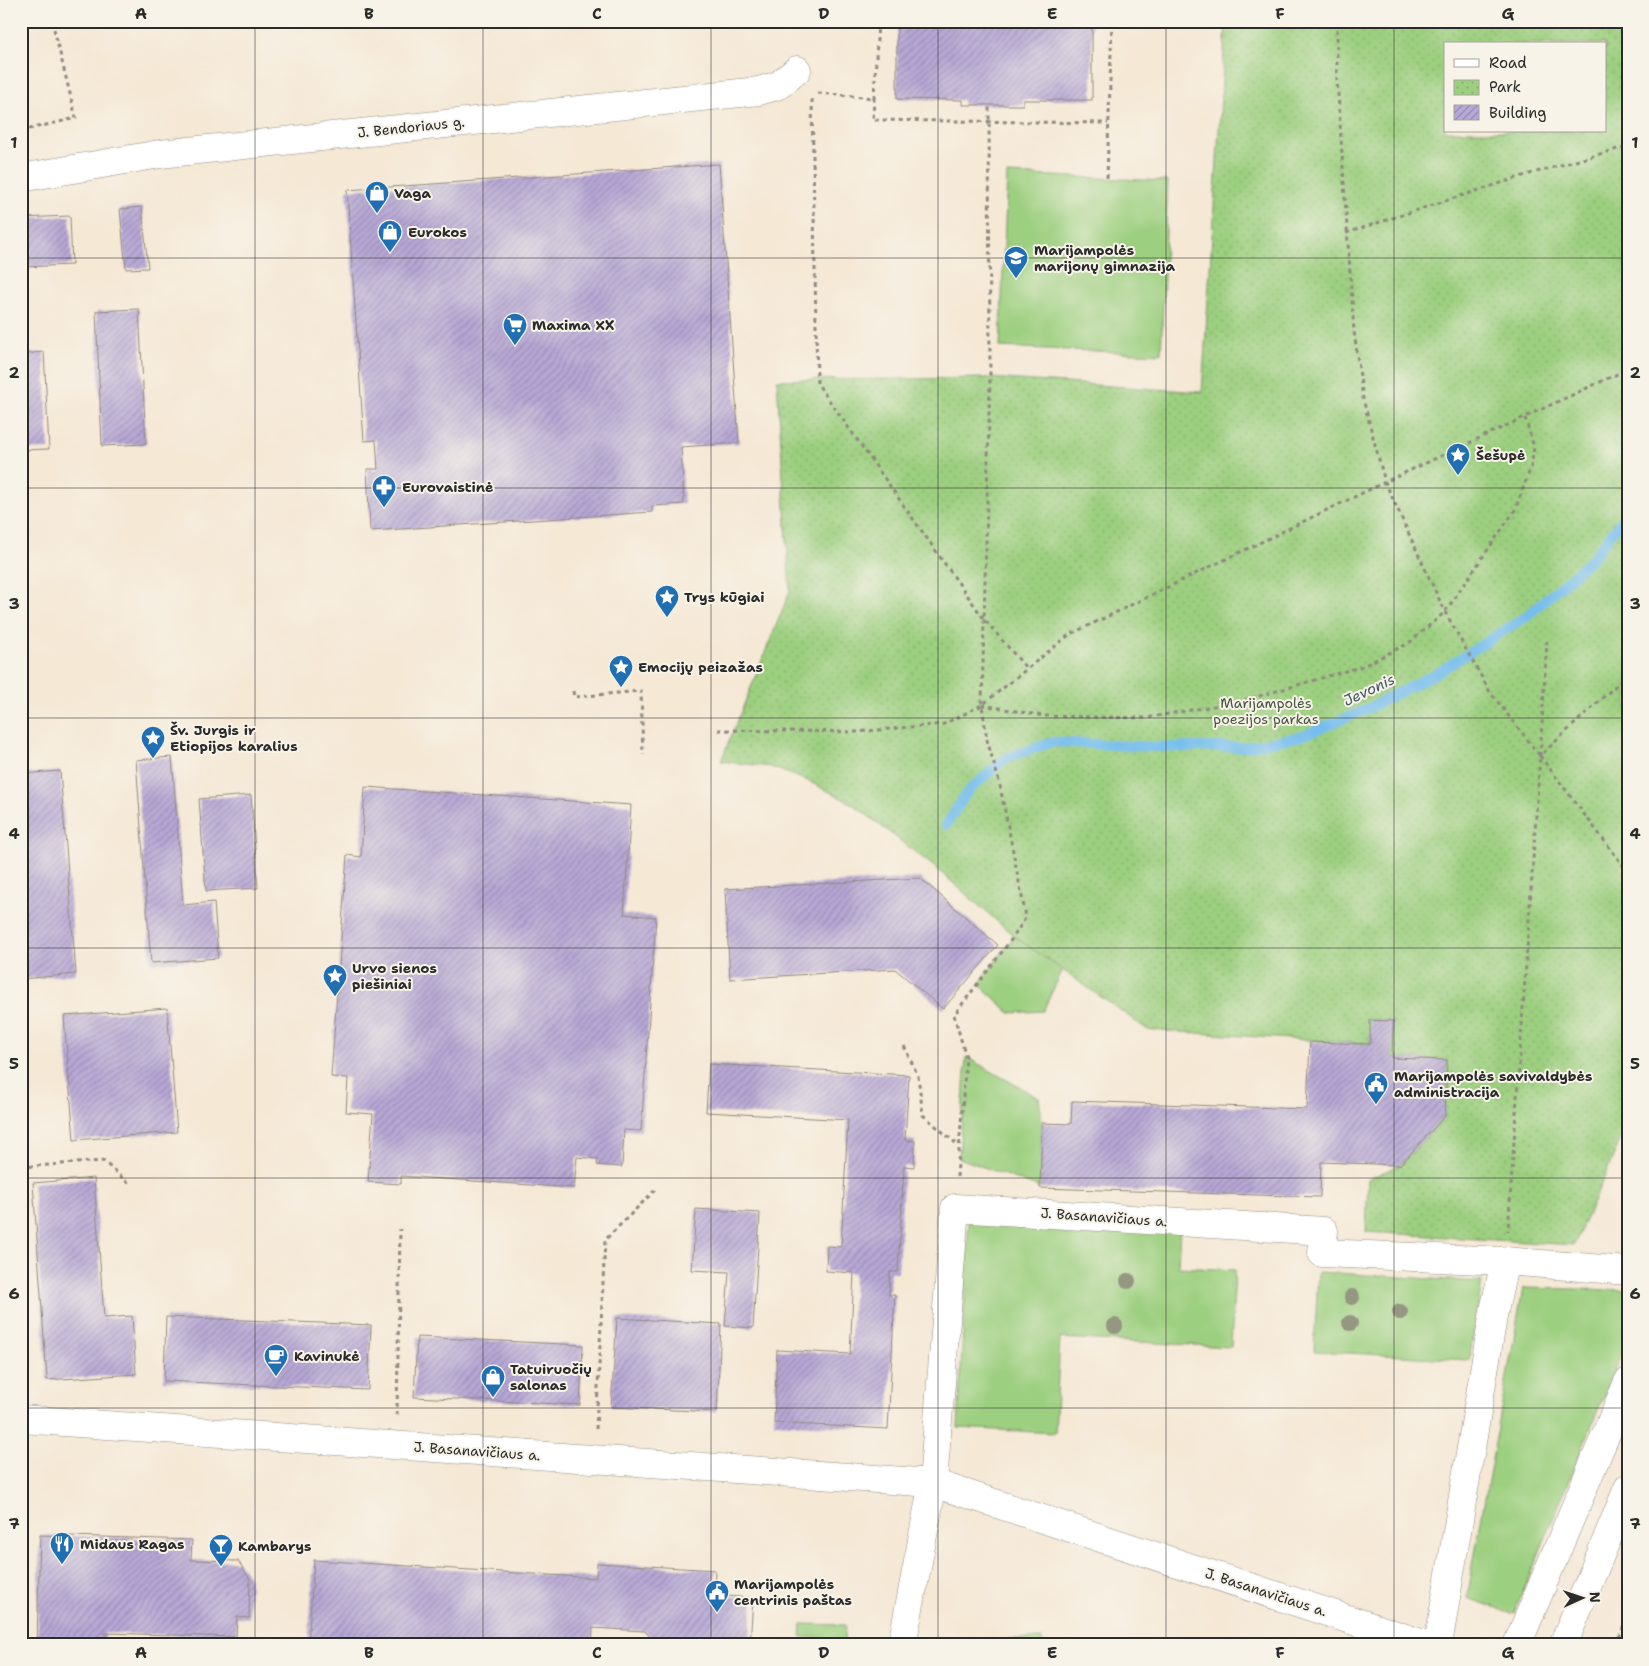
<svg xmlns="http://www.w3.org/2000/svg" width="1649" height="1666" font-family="'Shantell Sans',sans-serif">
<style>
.grass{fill:#9ccf7f;stroke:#647d55}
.park{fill:url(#park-dots);stroke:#647d55;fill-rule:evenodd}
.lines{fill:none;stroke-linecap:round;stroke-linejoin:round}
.stream{stroke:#75bded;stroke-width:10}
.building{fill:url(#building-hatch)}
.minor-casing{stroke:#908a80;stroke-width:29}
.highway-casing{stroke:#908a80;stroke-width:29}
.path{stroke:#908a80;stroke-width:3;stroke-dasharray:4 4;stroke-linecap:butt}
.minor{stroke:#fff;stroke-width:28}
.highway{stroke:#fff;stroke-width:28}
.tree{fill:#959783}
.grid{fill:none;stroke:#2b2b2b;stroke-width:1;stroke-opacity:0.55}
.labels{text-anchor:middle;stroke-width:4;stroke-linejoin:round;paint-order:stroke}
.street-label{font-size:14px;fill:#2b2b2b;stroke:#f7f3e8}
.poi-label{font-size:14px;font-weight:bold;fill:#2b2b2b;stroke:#f7f3e8;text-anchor:start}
.park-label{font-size:14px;fill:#475440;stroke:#f7f3e8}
.water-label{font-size:15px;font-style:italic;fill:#415765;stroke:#f7f3e8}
.neatline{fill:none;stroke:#2b2b2b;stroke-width:2}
.grid-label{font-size:16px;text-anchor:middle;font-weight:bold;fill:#2b2b2b}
</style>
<defs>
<pattern id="park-dots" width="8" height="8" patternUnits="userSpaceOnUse" patternTransform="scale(1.25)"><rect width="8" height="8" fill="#9ccf7f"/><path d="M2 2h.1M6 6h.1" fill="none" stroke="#87b26e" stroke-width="1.8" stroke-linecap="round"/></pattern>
<pattern id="building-hatch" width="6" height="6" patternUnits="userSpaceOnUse" patternTransform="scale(1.25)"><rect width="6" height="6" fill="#b7a8d6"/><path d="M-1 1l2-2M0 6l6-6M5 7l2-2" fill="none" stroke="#9589ae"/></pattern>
</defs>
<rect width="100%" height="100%" fill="#f7f3e8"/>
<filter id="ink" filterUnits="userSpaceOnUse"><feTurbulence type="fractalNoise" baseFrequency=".02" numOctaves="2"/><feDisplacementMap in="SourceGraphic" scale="10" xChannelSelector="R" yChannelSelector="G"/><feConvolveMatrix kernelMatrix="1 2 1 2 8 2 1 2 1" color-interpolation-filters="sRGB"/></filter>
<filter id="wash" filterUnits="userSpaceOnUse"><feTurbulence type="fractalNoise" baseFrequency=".0096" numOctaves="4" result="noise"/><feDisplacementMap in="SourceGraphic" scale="20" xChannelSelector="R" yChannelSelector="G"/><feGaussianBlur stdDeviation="1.12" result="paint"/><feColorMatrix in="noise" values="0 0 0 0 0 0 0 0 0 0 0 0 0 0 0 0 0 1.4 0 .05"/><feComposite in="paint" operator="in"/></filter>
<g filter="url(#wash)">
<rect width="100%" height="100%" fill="#f5e8d5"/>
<g class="grass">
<path d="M1007,174L1168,181L1161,354L1000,347Z"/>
<path d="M1014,936L1063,969L1043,1011L1010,1013L979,984Z"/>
<path d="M966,1057L1039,1098L1042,1123L1040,1188L959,1158Z"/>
<path d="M969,1216L1180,1228L1178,1267L1235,1270L1231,1347L1060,1338L1055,1433L958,1428Z"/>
<path d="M1318,1272L1482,1282L1469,1360L1314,1351Z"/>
<path d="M1523,1288L1628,1290V1337L1514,1614L1467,1598Z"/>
<path d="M802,1624L845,1625L844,1645H832V1639L801,1637Z"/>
<path d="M948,1638L993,1640L992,1645H947Z"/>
<rect x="1008" y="1639" width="34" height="6"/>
</g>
<path class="park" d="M1226,21H1628V1123L1574,1245L1366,1232L1368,1179L1400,1165L1445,1116L1447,1060L1392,1058L1393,1021L1371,1020L1370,1044L1148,1030L1014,936L937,869L853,804L808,781L771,767L721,761L790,591L777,380L990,378L1202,392ZM1445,44H1605V131H1445Z"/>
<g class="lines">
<path class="stream" d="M946,825L968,791L1006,758L1052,742L1156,747H1245L1302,736L1367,709L1442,670L1528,615L1591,559L1628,512"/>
</g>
<g id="blocks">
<g class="building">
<path d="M897,21H1092V100H1023V105H963V100L897,99Z"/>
<path d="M719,164L739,443L681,447L684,504L652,506V512L370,531L367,469H378L376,440L364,441L347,190Z"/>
<path d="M142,207L148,268L126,269L120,209Z"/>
<path d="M70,216L72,265L21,267V218Z"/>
<path d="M139,309L146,444L102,446L96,311Z"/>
<path d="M44,352L49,449L21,450V354Z"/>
<path d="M172,757L183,905L214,902L218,958L151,963L136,760Z"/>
<path d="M60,771L76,974L21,979V774Z"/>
<path d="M365,787L631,805L624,914L656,917L641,1131L624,1130L622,1167L597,1165L598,1159L577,1157L574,1188L401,1176V1184L368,1182L373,1114L346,1112L348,1078L331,1077L347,855L361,857Z"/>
<path d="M251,795L258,888L206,891L199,799Z"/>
<path d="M920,878L998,945L943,1009L895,969L730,979L725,889Z"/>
<path d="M167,1008L177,1132L74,1140L64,1016Z"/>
<path d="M1370,1020L1393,1021L1392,1058L1447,1060L1445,1116L1400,1165L1321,1162L1320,1197L1040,1188L1042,1123L1071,1124L1072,1101L1307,1109L1310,1042L1370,1044Z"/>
<path d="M709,1064L909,1075L905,1140L915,1141L914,1167L904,1166L898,1272H890L889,1295H895L888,1429L774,1423L777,1350L850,1354L854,1273L826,1271L827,1246L841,1247L848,1120L706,1112Z"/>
<path d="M94,1178L104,1318L132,1316L136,1374L47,1380L33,1183Z"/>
<path d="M696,1209L760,1213L753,1328L725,1326L729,1272L692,1270Z"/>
<path d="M166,1317L371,1325L368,1390L164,1381Z"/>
<path d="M617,1318L721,1324L717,1412L611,1407Z"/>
<path d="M417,1337L583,1345L580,1405L414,1397Z"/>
<path d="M40,1535L192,1540L191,1560L238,1561L250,1579L249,1618L237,1617L236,1637L105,1633V1645H37Z"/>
<path d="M314,1560L596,1578L597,1563L715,1570L714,1595L753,1598L750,1645H657L645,1631L593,1628L592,1645H479L367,1638V1645H308Z"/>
</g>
</g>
</g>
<g filter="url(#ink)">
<use href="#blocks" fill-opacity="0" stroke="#908a80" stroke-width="1"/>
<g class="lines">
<defs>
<g id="minor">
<path d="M21,178L160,154L759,91L779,85L797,70"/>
<path d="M21,1419L933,1483L1427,1645"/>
<path d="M902,1645L933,1483L955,1208L1324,1231L1322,1253L1505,1261"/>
<path d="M1438,1645L1494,1311L1505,1261L1628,1271"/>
<path d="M1517,1645L1628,1382"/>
</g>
<path id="highway" d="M1563,1645L1628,1488"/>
</defs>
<use href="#minor" class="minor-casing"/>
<use href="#highway" class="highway-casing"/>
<g class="path">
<path d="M1337,21V79L1354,331L1363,399L1385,482L1445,612L1490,692L1540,756L1508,1231"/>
<path d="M1600,21L1628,28"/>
<path d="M818,93L874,98L873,120L1108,123"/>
<path d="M874,98L878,21"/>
<path d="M812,99L817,383L984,619L1027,669"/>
<path d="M21,131L76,118L52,21"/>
<path d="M1107,178L1112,21"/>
<path d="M1346,233L1526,175L1628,146"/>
<path d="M1628,674L1540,756L1628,872"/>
<path d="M573,691L574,697L641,691L643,755"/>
<path d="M982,705L1044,716L1146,718L1242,701L1363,666L1409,643L1445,612L1515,510L1531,467L1534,447L1525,418"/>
<path d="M718,730L856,732L944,724L982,705L1069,635L1385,482L1628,369"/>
<path d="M1540,756L1547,641"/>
<path d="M904,1046L918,1076L923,1115L959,1146"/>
<path d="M21,1167L103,1161L131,1185"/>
<path d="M957,1177L966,1057L954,1015L1014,936L1026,917L999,781L987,740L982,705L990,378L989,105"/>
<path d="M397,1415L400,1229"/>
<path d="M596,1429L605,1240L657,1188"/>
<path d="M1616,1645L1628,1616"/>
</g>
<use href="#minor" class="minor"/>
<use href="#highway" class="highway"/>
</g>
<g class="tree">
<circle cx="1128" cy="1281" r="8"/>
<circle cx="1352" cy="1297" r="8"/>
<circle cx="1400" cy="1312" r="8"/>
<circle cx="1350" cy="1323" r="8"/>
<circle cx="1115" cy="1326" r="8"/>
</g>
</g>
<path class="grid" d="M255,21V1645M483,21V1645M711,21V1645M938,21V1645M1166,21V1645M1394,21V1645M21,258H1628M21,488H1628M21,718H1628M21,948H1628M21,1178H1628M21,1408H1628"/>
<defs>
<symbol id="shop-pin" viewBox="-11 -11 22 30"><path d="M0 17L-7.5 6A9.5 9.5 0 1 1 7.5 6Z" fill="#1f6fb2" stroke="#f7f3e8"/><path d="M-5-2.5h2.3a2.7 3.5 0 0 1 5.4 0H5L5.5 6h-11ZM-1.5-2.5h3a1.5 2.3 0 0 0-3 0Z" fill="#fff"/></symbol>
<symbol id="school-pin" viewBox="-11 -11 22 30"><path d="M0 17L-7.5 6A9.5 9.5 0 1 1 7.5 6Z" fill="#1f6fb2" stroke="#f7f3e8"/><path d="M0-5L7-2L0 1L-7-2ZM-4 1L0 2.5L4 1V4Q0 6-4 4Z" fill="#fff"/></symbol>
<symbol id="supermarket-pin" viewBox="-11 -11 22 30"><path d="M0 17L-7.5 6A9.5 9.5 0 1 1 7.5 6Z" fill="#1f6fb2" stroke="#f7f3e8"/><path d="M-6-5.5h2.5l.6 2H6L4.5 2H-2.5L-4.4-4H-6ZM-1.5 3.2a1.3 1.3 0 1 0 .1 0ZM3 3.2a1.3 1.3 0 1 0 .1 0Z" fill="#fff"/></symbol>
<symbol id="sight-pin" viewBox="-11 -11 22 30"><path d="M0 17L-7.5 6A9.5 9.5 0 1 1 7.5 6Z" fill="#1f6fb2" stroke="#f7f3e8"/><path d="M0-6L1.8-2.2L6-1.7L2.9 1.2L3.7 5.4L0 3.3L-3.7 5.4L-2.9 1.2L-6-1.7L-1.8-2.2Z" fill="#fff"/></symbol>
<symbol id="pharmacy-pin" viewBox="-11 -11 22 30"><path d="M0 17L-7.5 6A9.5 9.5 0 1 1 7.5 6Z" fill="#1f6fb2" stroke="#f7f3e8"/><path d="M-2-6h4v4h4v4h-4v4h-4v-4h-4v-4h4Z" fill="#fff"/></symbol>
<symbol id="civic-pin" viewBox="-11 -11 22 30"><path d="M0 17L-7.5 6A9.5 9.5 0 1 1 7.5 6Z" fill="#1f6fb2" stroke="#f7f3e8"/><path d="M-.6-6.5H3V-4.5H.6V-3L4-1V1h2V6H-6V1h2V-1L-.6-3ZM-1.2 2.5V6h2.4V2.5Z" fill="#fff"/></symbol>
<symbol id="cafe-pin" viewBox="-11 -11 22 30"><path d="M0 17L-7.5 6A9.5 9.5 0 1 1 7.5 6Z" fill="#1f6fb2" stroke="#f7f3e8"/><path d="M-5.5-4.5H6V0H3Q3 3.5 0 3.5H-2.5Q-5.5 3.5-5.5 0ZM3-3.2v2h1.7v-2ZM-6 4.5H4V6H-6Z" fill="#fff"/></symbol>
<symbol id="restaurant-pin" viewBox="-11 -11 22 30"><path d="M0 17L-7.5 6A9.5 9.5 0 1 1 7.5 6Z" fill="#1f6fb2" stroke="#f7f3e8"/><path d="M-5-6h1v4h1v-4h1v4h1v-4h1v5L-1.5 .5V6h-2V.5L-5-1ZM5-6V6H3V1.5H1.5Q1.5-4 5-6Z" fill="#fff"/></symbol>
<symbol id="bar-pin" viewBox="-11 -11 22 30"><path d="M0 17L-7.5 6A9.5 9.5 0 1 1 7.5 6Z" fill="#1f6fb2" stroke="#f7f3e8"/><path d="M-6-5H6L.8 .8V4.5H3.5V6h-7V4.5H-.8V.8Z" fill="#fff"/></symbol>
</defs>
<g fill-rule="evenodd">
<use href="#shop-pin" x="363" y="179" width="28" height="38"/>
<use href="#shop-pin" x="376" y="218" width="28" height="38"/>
<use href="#school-pin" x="1002" y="244" width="28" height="38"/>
<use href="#supermarket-pin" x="501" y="311" width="28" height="38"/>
<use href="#sight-pin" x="1444" y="441" width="28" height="38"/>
<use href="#pharmacy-pin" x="370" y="473" width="28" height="38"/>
<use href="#sight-pin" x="653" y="583" width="28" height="38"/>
<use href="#sight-pin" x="607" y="653" width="28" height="38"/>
<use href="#sight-pin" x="139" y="724" width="28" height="38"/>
<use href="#sight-pin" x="321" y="962" width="28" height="38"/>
<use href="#civic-pin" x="1362" y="1070" width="28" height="38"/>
<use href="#cafe-pin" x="262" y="1342" width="28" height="38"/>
<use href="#shop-pin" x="479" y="1363" width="28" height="38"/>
<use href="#restaurant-pin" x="48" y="1530" width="28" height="38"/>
<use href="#bar-pin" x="207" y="1532" width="28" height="38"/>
<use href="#civic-pin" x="703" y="1578" width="28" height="38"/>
</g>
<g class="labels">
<g class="street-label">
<text transform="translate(411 127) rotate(-6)" y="5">J. Bendoriaus g.</text>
<text transform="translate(1104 1217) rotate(4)" y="5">J. Basanavičiaus a.</text>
<text transform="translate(477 1451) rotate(4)" y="5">J. Basanavičiaus a.</text>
<text transform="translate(1266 1592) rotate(18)" y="5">J. Basanavičiaus a.</text>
</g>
<g class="poi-label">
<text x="394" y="198">Vaga</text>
<text x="408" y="237">Eurokos</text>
<text x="1034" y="255">Marijampolės<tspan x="1034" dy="16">marijonų gimnazija</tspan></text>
<text x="532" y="330">Maxima XX</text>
<text x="1476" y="460">Šešupė</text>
<text x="402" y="492">Eurovaistinė</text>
<text x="684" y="602">Trys kūgiai</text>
<text x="638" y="672">Emocijų peizažas</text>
<text x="170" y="735">Šv. Jurgis ir<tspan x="170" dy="16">Etiopijos karalius</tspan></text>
<text x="352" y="973">Urvo sienos<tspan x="352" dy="16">piešiniai</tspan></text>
<text x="1394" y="1081">Marijampolės savivaldybės<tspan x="1394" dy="16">administracija</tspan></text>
<text x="294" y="1361">Kavinukė</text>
<text x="510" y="1374">Tatuiruočių<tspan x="510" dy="16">salonas</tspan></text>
<text x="80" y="1549">Midaus Ragas</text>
<text x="238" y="1551">Kambarys</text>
<text x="734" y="1589">Marijampolės<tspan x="734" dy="16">centrinis paštas</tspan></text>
</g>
<g class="park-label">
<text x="1266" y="708">Marijampolės<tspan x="1266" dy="16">poezijos parkas</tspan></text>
</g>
<g class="water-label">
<text transform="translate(1369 690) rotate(-25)" y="5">Jevonis</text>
</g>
</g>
<rect width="1649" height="1666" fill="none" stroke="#f7f3e8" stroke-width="55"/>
<rect x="1444" y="42" width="162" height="90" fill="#f7f3e8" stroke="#a5a39c"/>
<rect x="1454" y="59" width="25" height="8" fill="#ffffff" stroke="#a5a39c"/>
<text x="1489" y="68" font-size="15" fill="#2b2b2b">Road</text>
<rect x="1454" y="80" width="25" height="15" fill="url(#park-dots)" stroke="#a5a39c"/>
<text x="1489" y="92" font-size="15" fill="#2b2b2b">Park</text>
<rect x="1454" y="105" width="25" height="15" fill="url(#building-hatch)" stroke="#a5a39c"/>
<text x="1489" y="118" font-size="15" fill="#2b2b2b">Building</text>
<g transform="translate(1582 1598) rotate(87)" stroke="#f7f3e8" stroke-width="4" paint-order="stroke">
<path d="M0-4L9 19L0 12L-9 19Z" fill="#2b2b2b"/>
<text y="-8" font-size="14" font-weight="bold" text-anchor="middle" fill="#2b2b2b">N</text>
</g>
<rect x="28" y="28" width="1594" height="1610" class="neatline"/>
<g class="grid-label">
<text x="141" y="19">A</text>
<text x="369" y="19">B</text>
<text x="597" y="19">C</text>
<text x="824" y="19">D</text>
<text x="1052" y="19">E</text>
<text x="1280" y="19">F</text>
<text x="1508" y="19">G</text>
<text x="14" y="148">1</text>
<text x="1635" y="148">1</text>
<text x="14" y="378">2</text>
<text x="1635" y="378">2</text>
<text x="14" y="609">3</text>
<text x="1635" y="609">3</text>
<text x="14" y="839">4</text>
<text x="1635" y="839">4</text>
<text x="14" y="1069">5</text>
<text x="1635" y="1069">5</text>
<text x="14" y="1299">6</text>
<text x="1635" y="1299">6</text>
<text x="14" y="1529">7</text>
<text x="1635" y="1529">7</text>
<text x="141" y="1658">A</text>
<text x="369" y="1658">B</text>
<text x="597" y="1658">C</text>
<text x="824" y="1658">D</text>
<text x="1052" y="1658">E</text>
<text x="1280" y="1658">F</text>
<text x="1508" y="1658">G</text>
</g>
</svg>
